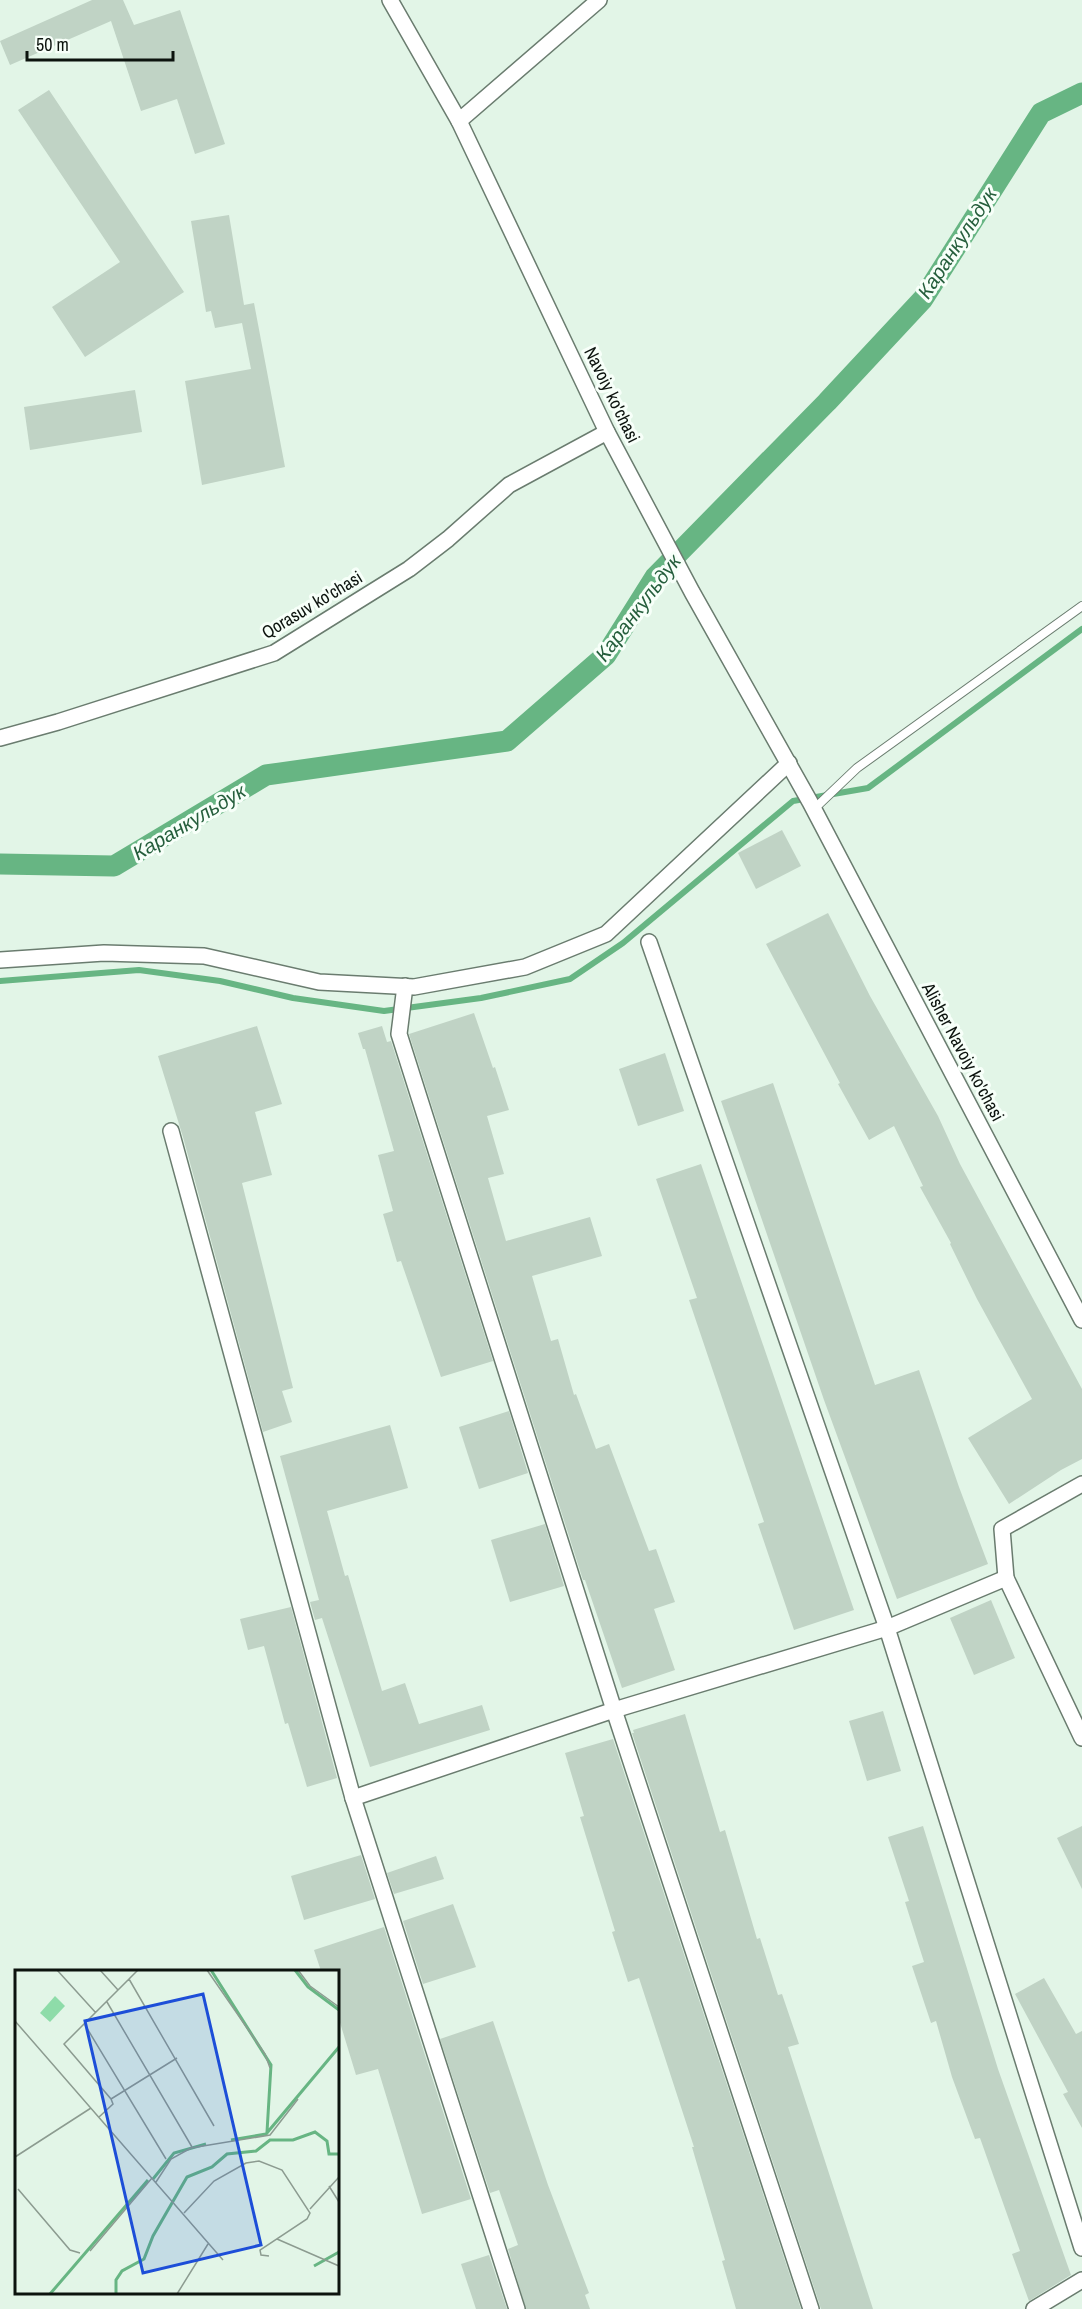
<svg xmlns="http://www.w3.org/2000/svg" width="1082" height="2309" font-family="'Archivo Narrow',sans-serif">
<style>
.lines{fill:none;stroke-linecap:round;stroke-linejoin:round}
.stream{stroke:#67b583;stroke-width:6}
.canal{stroke:#67b583;stroke-width:21}
.building{fill:#c0d3c5}
.service-casing{stroke:#6a7c6f;stroke-width:10}
.minor-casing{stroke:#6a7c6f;stroke-width:18}
.service{stroke:#fff;stroke-width:8}
.minor{stroke:#fff;stroke-width:15}
.labels{text-anchor:middle;stroke-width:6;stroke-linejoin:round;paint-order:stroke}
.street-label{font-size:18px;fill:#0c130e;stroke:#f7fff9}
.water-label{font-size:20px;font-style:italic;fill:#255e3c;stroke:#f7fff9}
.inset-river{fill:none;stroke:#67b583;stroke-width:3}
.inset-road{fill:none;stroke:#8c9b90;stroke-width:1.5}
.view{fill:#1d4ed8;fill-opacity:0.15;stroke:#1d4ed8;stroke-width:3}
.inset-edge{fill:none;stroke:#0c130e;stroke-width:3}
</style>
<rect width="100%" height="100%" fill="#e2f5e7"/>
<g class="lines">
<path class="stream" d="M0,981L139,970L220,981L293,998L384,1011L481,998L570,979L623,943L793,801L868,788L1082,629"/>
<path class="canal" d="M0,864L114,866L266,775L507,741L606,655L655,577L827,402L923,299L1041,113L1082,93"/>
</g>
<g class="building">
<path d="M92,0H123L134,25L180,10L225,144L195,154L177,99L141,111L111,21L10,65L0,41Z"/>
<path d="M49,90L184,292L85,357L52,307L120,262L18,110Z"/>
<path d="M229,215L244,305L254,303L285,467L202,485L185,381L251,369L242,323L215,328L211,311L206,312L191,221Z"/>
<path d="M135,390L142,432L30,450L24,407Z"/>
<path d="M782,830L801,866L756,889L738,853Z"/>
<path d="M828,913L870,996L938,1116L960,1164L1082,1389V1459L1061,1470L1009,1504L968,1438L1032,1399L977,1299L950,1244L951,1243L920,1187L923,1186L894,1126L869,1140L838,1084L840,1083L766,944Z"/>
<path d="M474,1013L493,1068L495,1067L509,1110L487,1116L504,1174L488,1178L506,1241L590,1217L602,1256L532,1276L551,1341L558,1339L574,1395L576,1394L596,1449L609,1444L649,1551L656,1549L675,1602L654,1609L675,1670L622,1688L585,1580H583L409,1034Z"/>
<path d="M257,1026L282,1104L255,1112L272,1175L242,1183L293,1388L282,1391L292,1422L263,1432L183,1137L158,1056Z"/>
<path d="M382,1026L387,1042L391,1041L493,1361L441,1377L401,1261L397,1262L383,1214L393,1211L378,1155L394,1151L365,1049H363L358,1033Z"/>
<path d="M665,1053L684,1111L638,1126L619,1069Z"/>
<path d="M773,1083L875,1385L919,1370L959,1487L988,1564L897,1599L824,1400L721,1101Z"/>
<path d="M701,1164L854,1610L794,1630L758,1524L764,1522L689,1300L697,1298L656,1179Z"/>
<path d="M509,1411L528,1473L479,1489L459,1427Z"/>
<path d="M390,1425L408,1488L327,1511L345,1576L348,1575L382,1691L405,1683L419,1724L482,1705L490,1730L370,1767L322,1618L315,1620L310,1602L319,1600L280,1456Z"/>
<path d="M545,1524L564,1586L510,1602L491,1540Z"/>
<path d="M991,1600L1015,1658L974,1675L950,1618Z"/>
<path d="M291,1607L337,1778L307,1787L288,1723L285,1724L264,1646L248,1650L240,1619Z"/>
<path d="M883,1711L901,1771L867,1781L849,1721Z"/>
<path d="M685,1714L720,1832L725,1830L757,1939L760,1938L778,1995L782,1994L799,2044L788,2047L873,2309H821L632,1733H634L633,1730Z"/>
<path d="M613,1739L801,2309H736L722,2261L725,2260L692,2147H694L639,1978L628,1982L612,1932L615,1931L580,1817L584,1816L565,1753Z"/>
<path d="M923,1826L998,2069L1071,2275L1029,2301L1012,2254L1020,2251L980,2138L975,2139L952,2077L936,2021L931,2023L912,1966L924,1962L905,1902L909,1901L888,1837Z"/>
<path d="M1082,1826V1889L1057,1838Z"/>
<path d="M361,1855L375,1899L304,1920L291,1876Z"/>
<path d="M436,1856L444,1879L394,1894L387,1873Z"/>
<path d="M453,1904L476,1967L423,1984L403,1921Z"/>
<path d="M384,1927L471,2199L422,2214L378,2069L356,2075L338,2016V1971H321L314,1950Z"/>
<path d="M1044,1978L1076,2034L1082,2031V2128L1063,2094L1068,2092L1015,1994Z"/>
<path d="M493,2021L548,2185L589,2293L585,2295L590,2309H526L508,2249L518,2245L499,2190L490,2193L440,2039Z"/>
<path d="M489,2255L507,2309H476L461,2264Z"/>
</g>
<g class="lines">
<defs>
<path id="service" d="M814,809L857,768L1082,606"/>
<g id="minor">
<path d="M390,0L459,121L607,432L692,592L810,802L1082,1320"/>
<path d="M459,121L599,0"/>
<path d="M0,738L58,722L274,653L409,569L448,539L509,485L607,432"/>
<path d="M649,942L887,1628L1082,2248"/>
<path d="M0,960L104,953L204,956L319,982L414,987L525,967L606,934L789,763"/>
<path d="M405,986L399,1034L614,1710L811,2309"/>
<path d="M171,1131L353,1798L517,2309"/>
<path d="M1082,1484L1002,1529L1006,1578L1082,1738"/>
<path d="M353,1798L614,1710L887,1628L1006,1578"/>
<path d="M1034,2309L1082,2280"/>
</g>
</defs>
<use href="#service" class="service-casing"/>
<use href="#minor" class="minor-casing"/>
<use href="#service" class="service"/>
<use href="#minor" class="minor"/>
</g>
<g class="labels">
<g class="street-label">
<text transform="translate(612 395) rotate(64)" y="6">Navoiy ko'chasi</text>
<text transform="translate(312 605) rotate(-31)" y="6">Qorasuv ko'chasi</text>
<text transform="translate(963 1052) rotate(62)" y="6">Alisher Navoiy ko'chasi</text>
</g>
<g class="water-label">
<text transform="translate(957 243) rotate(-57)" y="7">Каранкульдук</text>
<text transform="translate(638 608) rotate(-53)" y="7">Каранкульдук</text>
<text transform="translate(189 822) rotate(-31)" y="7">Каранкульдук</text>
</g>
</g>
<g transform="translate(15 1970)">
<rect width="324" height="324" fill="#e2f5e7"/>
<path d="M40,26L50,36L35,52L25,43Z" fill="#8edca9"/>
<path class="inset-river" d="M196,0L256,95L252,162M280,0L293,17L324,40M216,170L251,164L324,77M138,209L159,183L191,174M299,296L324,282M35,324L133,210M101,324V310L107,301L129,289L138,266L172,207L197,197L212,184L241,181L255,170H278L300,162L312,171L314,184H324"/>
<path class="inset-road" d="M42,0L81,43M85,0L103,20M192,0L250,84L255,98M283,0L295,16L324,37M114,9L199,156M92,32L177,177M0,51L208,290M70,55L151,189M96,129L162,88M84,147L98,134L96,129L49,74L123,0M0,187L76,138M141,212L156,189L176,178L255,165L283,129M314,216L324,232M3,219L55,280L65,283M295,239L324,207M169,243L199,211L231,193L244,191L267,200L295,243L292,249L245,280L246,285L254,286M262,269L324,296M75,281L137,208M162,324L193,274"/>
<path class="view" d="M188,24L246,275L128,303L70,51Z"/>
<rect width="324" height="324" class="inset-edge"/>
</g>
<path d="M27 51v9h146v-9" fill="none" stroke="#0c130e" stroke-width="3"/>
<text x="36" y="51" font-size="18" fill="#0c130e" stroke="#f7fff9" stroke-width="4.5" paint-order="stroke">50 m</text>
</svg>
